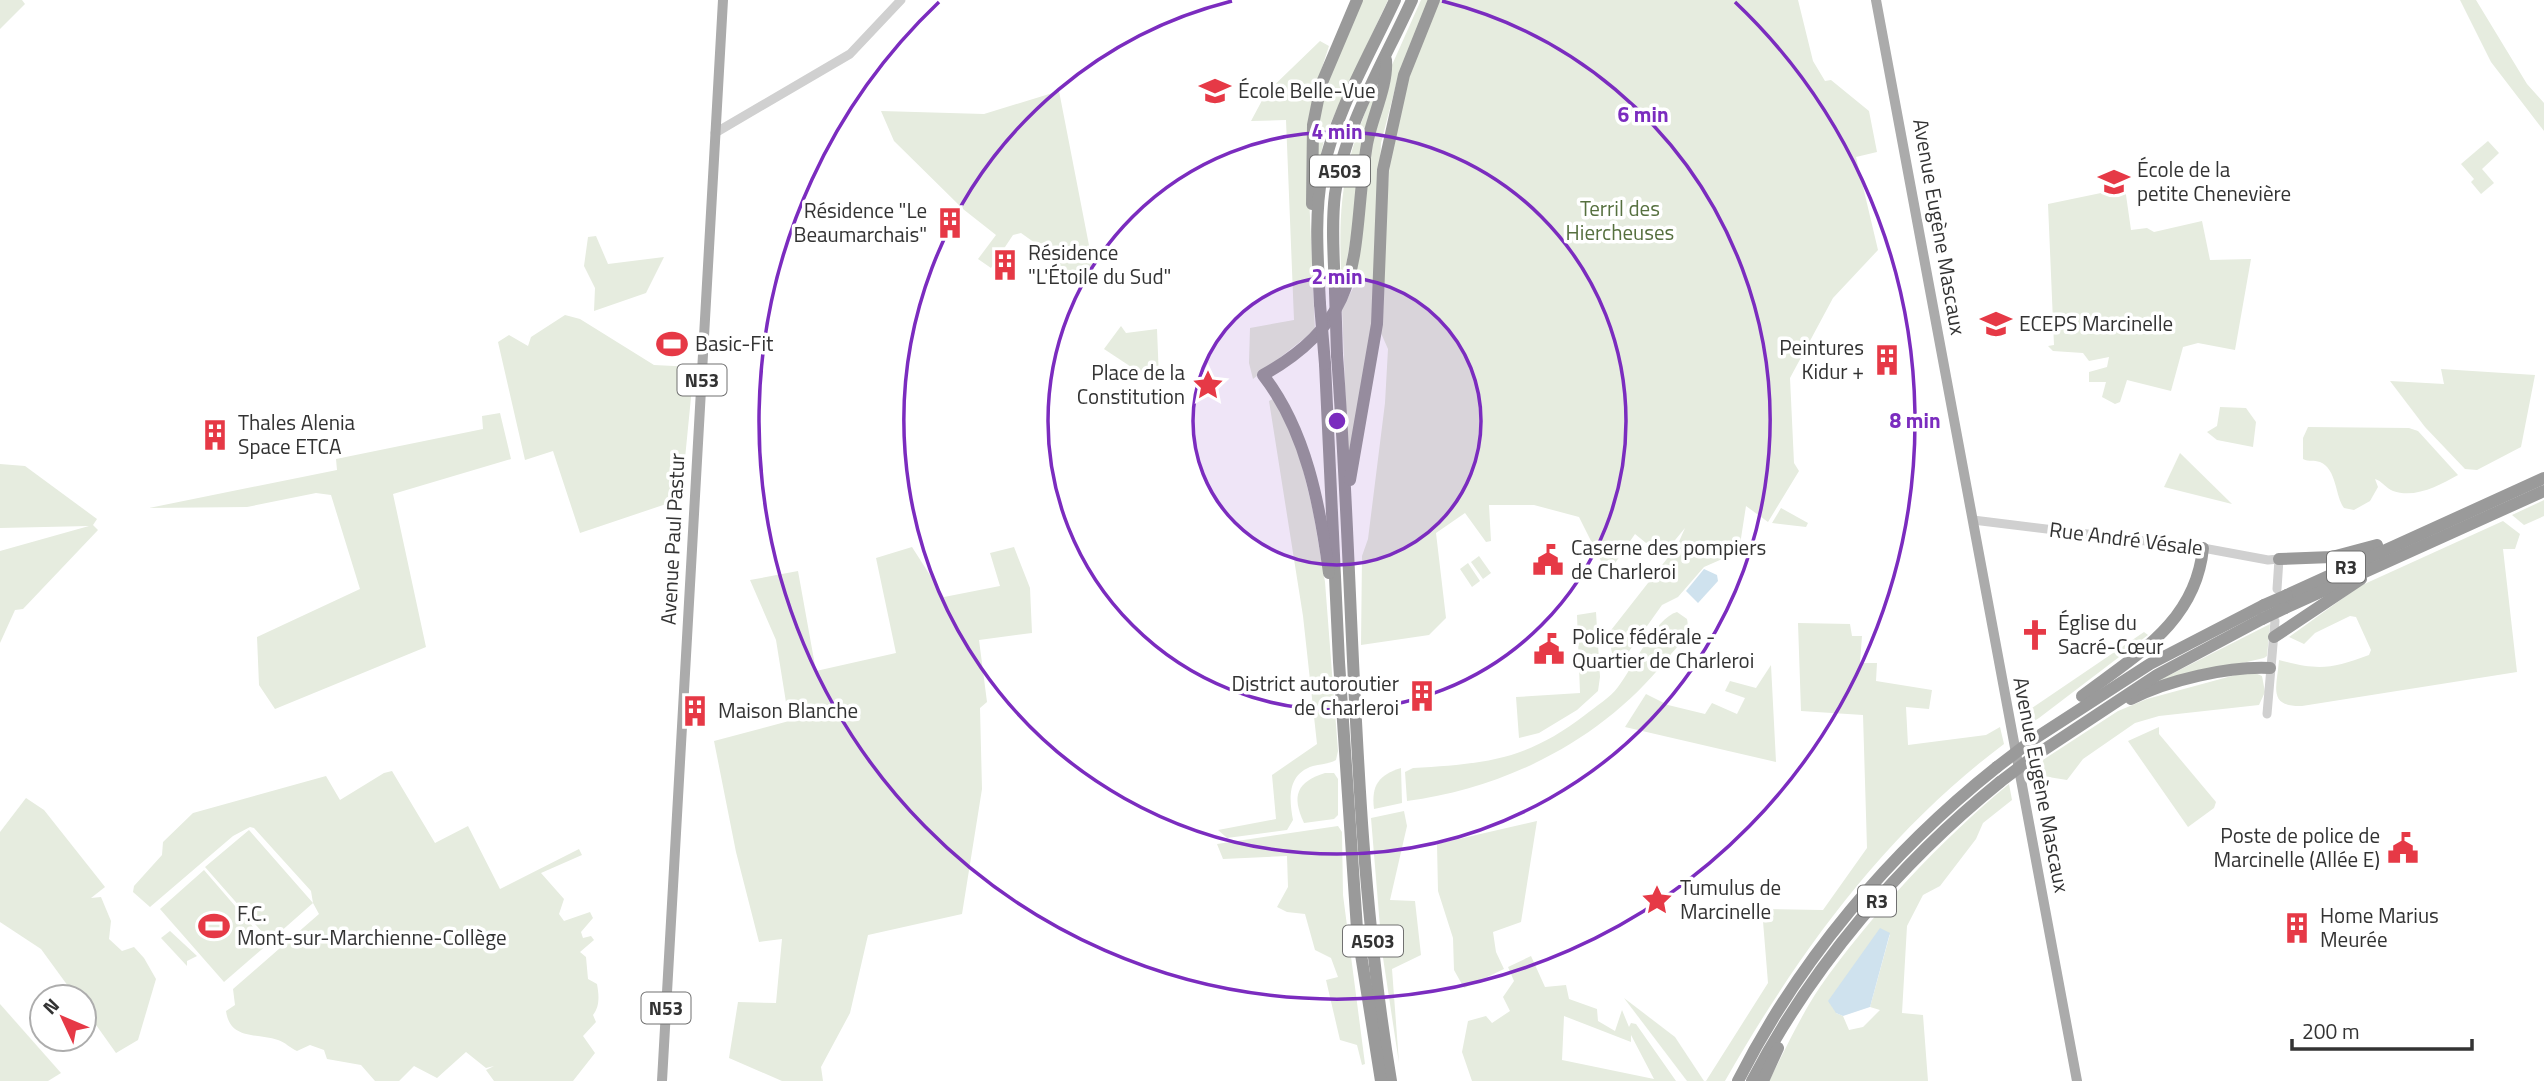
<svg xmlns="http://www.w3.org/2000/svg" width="2544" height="1081" font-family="'Titillium Web',sans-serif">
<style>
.green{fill:#e6ecdf;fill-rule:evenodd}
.water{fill:#cfe2ee}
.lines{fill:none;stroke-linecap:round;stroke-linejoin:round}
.minor{stroke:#d0d0d0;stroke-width:9}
.major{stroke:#ababab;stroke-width:10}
.highway{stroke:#9a9a9a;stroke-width:12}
.highway-bridge{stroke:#9a9a9a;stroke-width:12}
.ring{fill:none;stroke:#7b2cbf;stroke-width:3.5}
.labels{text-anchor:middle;stroke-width:7;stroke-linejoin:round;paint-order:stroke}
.shield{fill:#fff;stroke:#707070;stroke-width:2}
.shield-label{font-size:19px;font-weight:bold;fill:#333}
.poi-label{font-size:21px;fill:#333;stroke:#fff;text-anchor:start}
.park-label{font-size:21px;fill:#56703f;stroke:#fff}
.street-label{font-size:21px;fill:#333;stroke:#fff}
.centre{fill:#7b2cbf;stroke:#fff;stroke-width:3.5}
.ring-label{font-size:21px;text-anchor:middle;font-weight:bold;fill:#7b2cbf;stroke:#fff;stroke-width:7;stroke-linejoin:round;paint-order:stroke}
</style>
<rect width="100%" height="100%" fill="#fff"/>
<g class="green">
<path d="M0,0H22L25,4L0,29Z"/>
<path d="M1362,0H1388L1325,135L1318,168V116L1323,93Z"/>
<path d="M1421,0H1430L1398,77L1381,143L1373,325L1348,462L1342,308L1355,285L1373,126L1392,65Z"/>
<path d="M1434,0H1798L1813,61L1825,81L1831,80L1869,111L1877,152L1856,157L1878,250L1833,298L1790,378L1794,463L1799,471L1768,522L1746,506L1739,551L1725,545L1731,552L1729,556L1704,567L1678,597L1662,605L1625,657L1612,653L1608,634L1677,546L1685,528L1662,556L1635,534L1611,569L1602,563L1579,517L1534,505H1489L1491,541L1486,542L1465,513L1436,533L1446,618L1429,635L1361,645L1362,556L1368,539L1385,403L1388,349L1377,324L1394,110Z"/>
<path d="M2460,0H2476L2527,84L2544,103V131L2491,62Z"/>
<path d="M1320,41L1329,46L1315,89L1307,150L1315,330L1253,379L1249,363L1250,328L1294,320L1286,120L1251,121L1266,93Z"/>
<path d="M1376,86L1378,87L1342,287C1337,202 1342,165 1376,86Z"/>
<path d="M1059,91L1094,271L1081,285L1053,264L1030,253L1035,243L1021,233L1013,235L991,268L978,259L996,235L963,209L894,141L881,111L984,114Z"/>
<path d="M2488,141L2499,153L2482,169L2494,183L2481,194L2471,182L2474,179L2461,164Z"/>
<path d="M2125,188L2131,230L2147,228L2154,232L2202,221L2210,260L2251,259L2235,350L2198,343L2183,347L2171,391L2127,380L2120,402L2115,404L2102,397L2106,382H2089V372L2107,367L2109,357L2089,361L2083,353L2053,351L2048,346L2054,345L2048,204Z"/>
<path d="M596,236L608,264L664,257L646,293L594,311L595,288L584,266L588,237Z"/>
<path d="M565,315L580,319L654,365L694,367L681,499L580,533L553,451L525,460L498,342L509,335L528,346L531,337Z"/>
<path d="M1121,326L1126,333L1157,329L1159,379L1154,382L1104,349Z"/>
<path d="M2441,369L2535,375L2521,447L2477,470L2465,469L2425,427L2390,381L2444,384Z"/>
<path d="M1275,398L1292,424L1313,511L1325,582L1338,751L1336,760C1329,764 1321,764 1313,766C1287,774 1289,799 1293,820L1287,830L1227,838L1218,830L1276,819L1272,775L1317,744L1303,616L1269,401Z"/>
<path d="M2220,407L2246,408L2256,422L2253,447L2217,440L2207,432L2217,426Z"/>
<path d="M500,413L511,459L393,494L426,647L275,709L259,685L257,637L360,589L331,495L316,493L247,507L149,508L337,470L336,459L483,429L482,416Z"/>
<path d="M2308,427L2409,428L2418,431L2458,475C2440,485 2415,499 2393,491C2386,488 2382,481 2375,479L2378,487L2370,501L2354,510L2344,508C2335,496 2337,469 2320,462C2314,460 2309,462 2303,459V438Z"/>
<path d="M2180,453L2232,504L2164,487Z"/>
<path d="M0,464L25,466L97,519L93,525L98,530L23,609L15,610L0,643V551L89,526L0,528Z"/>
<path d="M2544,500V516L2524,525L2512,515Z"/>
<path d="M1781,508L1808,523L1806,527L1772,523Z"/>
<path d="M2503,521L2520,534L2515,549H2503L2517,672L2302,706C2267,707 2277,687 2279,660C2319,671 2331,669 2369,655L2371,650L2356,617L2350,616L2315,633L2304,644L2289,637L2360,586Z"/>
<path d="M912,547L944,597L1000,586L990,553L1014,547L1030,588L1032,633L979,640L987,702L980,708L982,789L962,914L868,935L850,1013L821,1067L823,1081H782L729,1058L738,1002L776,1003L782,939L759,942L736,852L714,741L789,721L776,640L750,580L798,571L816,671L896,653L876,558Z"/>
<path d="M1479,556L1491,573L1483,579L1471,562Z"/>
<path d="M1468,563L1480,581L1472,587L1460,569Z"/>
<path d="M1596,612L1600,677L1598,691L1577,710L1539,733L1519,738L1516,697L1580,693L1577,615Z"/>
<path d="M1677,612L1687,619C1691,635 1676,648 1666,660C1603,739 1507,788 1407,801L1405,772L1413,768C1484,764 1527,760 1585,715C1596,706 1610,698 1618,687C1633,668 1655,618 1677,612Z"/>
<path d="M1798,623L1850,624L1852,636H1862L1860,663H1877L1876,681L1932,690L1929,709L1906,707L1908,745L1986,735L2000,727L2004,744C1885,833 1798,953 1725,1081H1706L1768,983L1762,909L1823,910L1867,848L1863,715L1801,711Z"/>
<path d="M2270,624L2267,656L2264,658L2152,684Z"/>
<path d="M2144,632L2148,635L2039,718L2026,726L2021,724L2026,712Z"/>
<path d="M1771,665L1776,762L1625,727L1646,694L1668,705L1705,714L1712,703L1737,714L1745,698L1725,691L1730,681L1756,688Z"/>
<path d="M2250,671L2262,676L2265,692L2259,705L2159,716L2135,723L2083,759L2067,780L2042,776L2029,769L2118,711L2147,699Z"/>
<path d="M2159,727V734L2216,802L2214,808L2188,827L2128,741Z"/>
<path d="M1401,768L1402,803L1374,809C1371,785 1379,775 1401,768Z"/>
<path d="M392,771L435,843L468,826L500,889L579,849L582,855L541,873L564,899L559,914L564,921L590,912L593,918L581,932L583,938L591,936L594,940L580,952L586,957L588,979L597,984C599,995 600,1006 593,1015L596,1022L583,1036L595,1053L573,1081H494L486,1070L494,1066L486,1068L466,1052L437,1078L414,1066L399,1081H375L361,1065L327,1059L324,1050L310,1045L297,1051C290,1048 285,1042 278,1040C256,1033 230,1040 226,1011L235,1005L233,989L319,914L313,903L270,941L205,867L249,830L313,903L311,891L254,828L250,827L233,836L150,907L133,892L134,886L162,855L163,842L193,813L326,776L340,800L384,773Z"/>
<path d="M1325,773H1334L1338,779V815L1334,819L1304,823C1291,795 1297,782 1325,773Z"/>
<path d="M2009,784L2012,800L1983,823L1976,839L1940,886L1923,895L1907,926L1902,1013L1923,1015L1928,1081H1769C1785,1050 1800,1017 1820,987C1868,918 1944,837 2009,784ZM1890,934L1870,1007L1880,1010L1863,1027L1849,1030L1843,1016L1836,1013Z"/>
<path d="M26,798L44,810L105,887L91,898L101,897L111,921L109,939L122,951L134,947L144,958L156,979L138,1040L116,1053L84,1008V997H76L41,949L0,922V832Z"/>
<path d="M1404,811L1407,826L1390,900L1415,901L1421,955L1392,969L1399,1063L1382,951L1371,818Z"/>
<path d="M1537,821L1521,922L1493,932L1496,952L1504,969L1464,988L1454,970L1453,938L1438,891L1437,844Z"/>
<path d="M1338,826L1342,832L1343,895L1365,1064L1362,1065L1357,1045L1340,1040L1326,980L1338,977L1331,958L1315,950L1305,914L1287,912L1277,907L1288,887L1287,856L1223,859L1217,844Z"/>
<path d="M204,870L268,944L224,982L160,909Z"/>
<path d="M170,931L197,956L187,961V966L161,938Z"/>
<path d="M1531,956L1545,987L1566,985L1569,999L1597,1009L1598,1021L1615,1031L1622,1010L1629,1027L1631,1023L1636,1024L1676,1081H1472L1462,1052L1468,1021L1486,1016L1492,1023L1510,1011L1503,997L1514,981L1508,967ZM1564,1016L1631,1042V1035L1654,1079L1562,1060Z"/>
<path d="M1624,998L1675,1037L1704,1081H1687Z"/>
<path d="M0,1004L61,1073L48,1081H0Z"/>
</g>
<g class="water">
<path d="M1704,569L1717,575L1718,581L1698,603L1686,591Z"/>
<path d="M1880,928L1890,933L1870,1007L1843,1016L1836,1013L1828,1001Z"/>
</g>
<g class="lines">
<g class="minor">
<path d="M715,133L850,54L901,0"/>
<path d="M1973,520L2203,548L2268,560L2279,559L2277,589"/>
<path d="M2267,714L2275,621"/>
</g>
<g class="major">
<path d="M1876,0L2077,1081"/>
<path d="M662,1081L723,0"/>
</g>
<g class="highway">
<path d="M1312,204L1313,125L1321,85L1357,0"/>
<path d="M1335,291C1334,259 1331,226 1335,194C1344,126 1384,62 1412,0"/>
<path d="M1320,304C1318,261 1314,217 1322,174C1335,113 1369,56 1395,0"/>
<path d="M1337,355C1355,597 1351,841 1391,1081"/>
<path d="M1325,364L1339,662L1357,929L1381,1081"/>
<path d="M1350,480L1377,324L1383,170L1404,75L1434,0"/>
<path d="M2279,559L2332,557L2377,545"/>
<path d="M1329,573C1320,505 1306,430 1263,375C1372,314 1350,248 1367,144C1372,117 1388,86 1386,60"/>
<path d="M2287,595L2544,478"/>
<path d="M2285,608L2544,491"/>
<path d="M2274,637L2361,579"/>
<path d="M2082,696C2136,655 2196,622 2203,548"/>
<path d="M2131,699C2168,680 2229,666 2270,668"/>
<path d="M2031,741L2150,664L2264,605"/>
<path d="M2033,757L2157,675L2262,619"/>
<path d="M1738,1081C1799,960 1890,852 1997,767"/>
<path d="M1752,1081C1812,966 1899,864 2000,782"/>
<path d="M1763,1081L1778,1048"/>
</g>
<g class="highway-bridge">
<path d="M1335,291L1337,355"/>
<path d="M1320,304L1325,364"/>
<path d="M2264,605L2287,595"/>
<path d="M2262,619L2285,608"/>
<path d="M1997,767L2031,741"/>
<path d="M2000,782L2033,757"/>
</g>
</g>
<circle cx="1337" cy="421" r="144" fill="#7b2cbf" fill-opacity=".12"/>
<g class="ring">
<circle cx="1337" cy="421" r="144"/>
<circle cx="1337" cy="421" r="289"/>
<path d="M1442 1A433 433 0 1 1 1232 1"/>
<path d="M1735 2A578 578 0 1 1 939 2"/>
</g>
<defs>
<symbol id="school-bare" viewBox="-9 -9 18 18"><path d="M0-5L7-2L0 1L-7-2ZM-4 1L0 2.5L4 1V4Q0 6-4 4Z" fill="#e63946" stroke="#fff" stroke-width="2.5" paint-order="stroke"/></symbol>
<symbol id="building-bare" viewBox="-9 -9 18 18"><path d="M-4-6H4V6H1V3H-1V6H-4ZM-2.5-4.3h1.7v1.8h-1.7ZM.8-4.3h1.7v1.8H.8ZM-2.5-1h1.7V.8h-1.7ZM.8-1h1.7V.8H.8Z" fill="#e63946" stroke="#fff" stroke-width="2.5" paint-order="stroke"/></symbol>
<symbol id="university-bare" viewBox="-9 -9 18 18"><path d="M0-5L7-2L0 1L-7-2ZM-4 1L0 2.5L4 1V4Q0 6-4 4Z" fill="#e63946" stroke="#fff" stroke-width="2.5" paint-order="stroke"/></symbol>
<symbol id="stadium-bare" viewBox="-9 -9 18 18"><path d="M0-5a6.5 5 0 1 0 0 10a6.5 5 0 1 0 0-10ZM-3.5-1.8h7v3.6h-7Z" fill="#e63946" stroke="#fff" stroke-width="2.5" paint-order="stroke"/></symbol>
<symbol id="sight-bare" viewBox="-9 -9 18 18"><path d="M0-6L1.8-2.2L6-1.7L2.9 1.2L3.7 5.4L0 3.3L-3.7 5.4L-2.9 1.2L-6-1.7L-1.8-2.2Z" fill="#e63946" stroke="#fff" stroke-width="2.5" paint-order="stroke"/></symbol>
<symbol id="civic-bare" viewBox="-9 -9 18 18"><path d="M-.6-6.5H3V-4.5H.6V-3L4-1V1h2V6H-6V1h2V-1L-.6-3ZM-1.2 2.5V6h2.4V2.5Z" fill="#e63946" stroke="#fff" stroke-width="2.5" paint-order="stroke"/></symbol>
<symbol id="church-bare" viewBox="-9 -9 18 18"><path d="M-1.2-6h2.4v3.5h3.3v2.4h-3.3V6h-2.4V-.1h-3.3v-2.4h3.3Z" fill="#e63946" stroke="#fff" stroke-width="2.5" paint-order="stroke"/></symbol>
</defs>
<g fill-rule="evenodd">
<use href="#school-bare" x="1193" y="69" width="44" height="44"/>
<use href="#school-bare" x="2092" y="160" width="44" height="44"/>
<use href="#building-bare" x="928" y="201" width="44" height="44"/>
<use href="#building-bare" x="983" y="243" width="44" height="44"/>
<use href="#university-bare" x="1974" y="302" width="44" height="44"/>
<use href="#stadium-bare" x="650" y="322" width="44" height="44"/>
<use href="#building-bare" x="1865" y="338" width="44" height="44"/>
<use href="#sight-bare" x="1186" y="363" width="44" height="44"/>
<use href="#building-bare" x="193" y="413" width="44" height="44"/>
<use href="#civic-bare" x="1526" y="538" width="44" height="44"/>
<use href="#church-bare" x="2013" y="613" width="44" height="44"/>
<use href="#civic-bare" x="1527" y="627" width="44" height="44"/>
<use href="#building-bare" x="1400" y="674" width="44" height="44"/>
<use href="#building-bare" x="673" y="689" width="44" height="44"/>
<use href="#civic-bare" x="2381" y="826" width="44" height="44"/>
<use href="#sight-bare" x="1635" y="878" width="44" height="44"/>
<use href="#stadium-bare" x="192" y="904" width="44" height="44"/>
<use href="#building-bare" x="2275" y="906" width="44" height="44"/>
</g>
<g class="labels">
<g class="shield">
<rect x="1310" y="155.5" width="60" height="31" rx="5"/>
<rect x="677.5" y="364.5" width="49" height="31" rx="5"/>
<rect x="2327" y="551.5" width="38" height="31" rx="5"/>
<rect x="1858" y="885.5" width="38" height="31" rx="5"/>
<rect x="1343" y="925.5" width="60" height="31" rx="5"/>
<rect x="641.5" y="992.5" width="49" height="31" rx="5"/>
</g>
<g class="shield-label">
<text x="1340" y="178">A503</text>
<text x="702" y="387">N53</text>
<text x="2346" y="574">R3</text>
<text x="1877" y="908">R3</text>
<text x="1373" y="948">A503</text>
<text x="666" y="1015">N53</text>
</g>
<g class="poi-label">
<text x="1238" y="98">École Belle-Vue</text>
<text x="2137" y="177">École de la<tspan x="2137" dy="24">petite Chenevière</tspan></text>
<text x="927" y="218" text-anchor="end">Résidence "Le<tspan x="927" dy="24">Beaumarchais"</tspan></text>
<text x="1028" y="260">Résidence<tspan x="1028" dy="24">"L'Étoile du Sud"</tspan></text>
<text x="2019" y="331">ECEPS Marcinelle</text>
<text x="695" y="351">Basic-Fit</text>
<text x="1864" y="355" text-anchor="end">Peintures<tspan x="1864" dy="24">Kidur +</tspan></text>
<text x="1185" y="380" text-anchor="end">Place de la<tspan x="1185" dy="24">Constitution</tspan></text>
<text x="238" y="430">Thales Alenia<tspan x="238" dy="24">Space ETCA</tspan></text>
<text x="1571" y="555">Caserne des pompiers<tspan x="1571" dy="24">de Charleroi</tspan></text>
<text x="2058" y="630">Église du<tspan x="2058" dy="24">Sacré-Cœur</tspan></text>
<text x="1572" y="644">Police fédérale -<tspan x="1572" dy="24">Quartier de Charleroi</tspan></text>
<text x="1399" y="691" text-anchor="end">District autoroutier<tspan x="1399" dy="24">de Charleroi</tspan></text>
<text x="718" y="718">Maison Blanche</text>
<text x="2380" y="843" text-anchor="end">Poste de police de<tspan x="2380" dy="24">Marcinelle (Allée E)</tspan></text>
<text x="1680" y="895">Tumulus de<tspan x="1680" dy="24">Marcinelle</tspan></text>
<text x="237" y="921">F.C.<tspan x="237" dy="24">Mont-sur-Marchienne-Collège</tspan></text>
<text x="2320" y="923">Home Marius<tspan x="2320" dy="24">Meurée</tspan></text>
</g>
<g class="park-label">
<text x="1620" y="216">Terril des<tspan x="1620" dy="24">Hiercheuses</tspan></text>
</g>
<g class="street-label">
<text transform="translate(1939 227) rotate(80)" y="7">Avenue Eugène Mascaux</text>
<text transform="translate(673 539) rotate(-87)" y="7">Avenue Paul Pastur</text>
<text transform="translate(2126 539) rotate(7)" y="7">Rue André Vésale</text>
<text transform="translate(2041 785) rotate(79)" y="7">Avenue Eugène Mascaux</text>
</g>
</g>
<circle cx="1337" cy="421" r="10" class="centre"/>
<g class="ring-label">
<text x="1643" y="122">6 min</text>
<text x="1337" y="139">4 min</text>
<text x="1337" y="284">2 min</text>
<text x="1915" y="428">8 min</text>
</g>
<g transform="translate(63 1018) rotate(314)"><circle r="33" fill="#ffffff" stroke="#adadad" stroke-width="2"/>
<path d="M0-5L12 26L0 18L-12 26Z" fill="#e63946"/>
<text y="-10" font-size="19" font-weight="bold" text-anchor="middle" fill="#333333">N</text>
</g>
<path d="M2292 1039v10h180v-10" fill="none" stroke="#333333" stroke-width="3.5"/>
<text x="2302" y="1039" font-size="21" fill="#333333" stroke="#ffffff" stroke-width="5" paint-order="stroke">200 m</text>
</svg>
